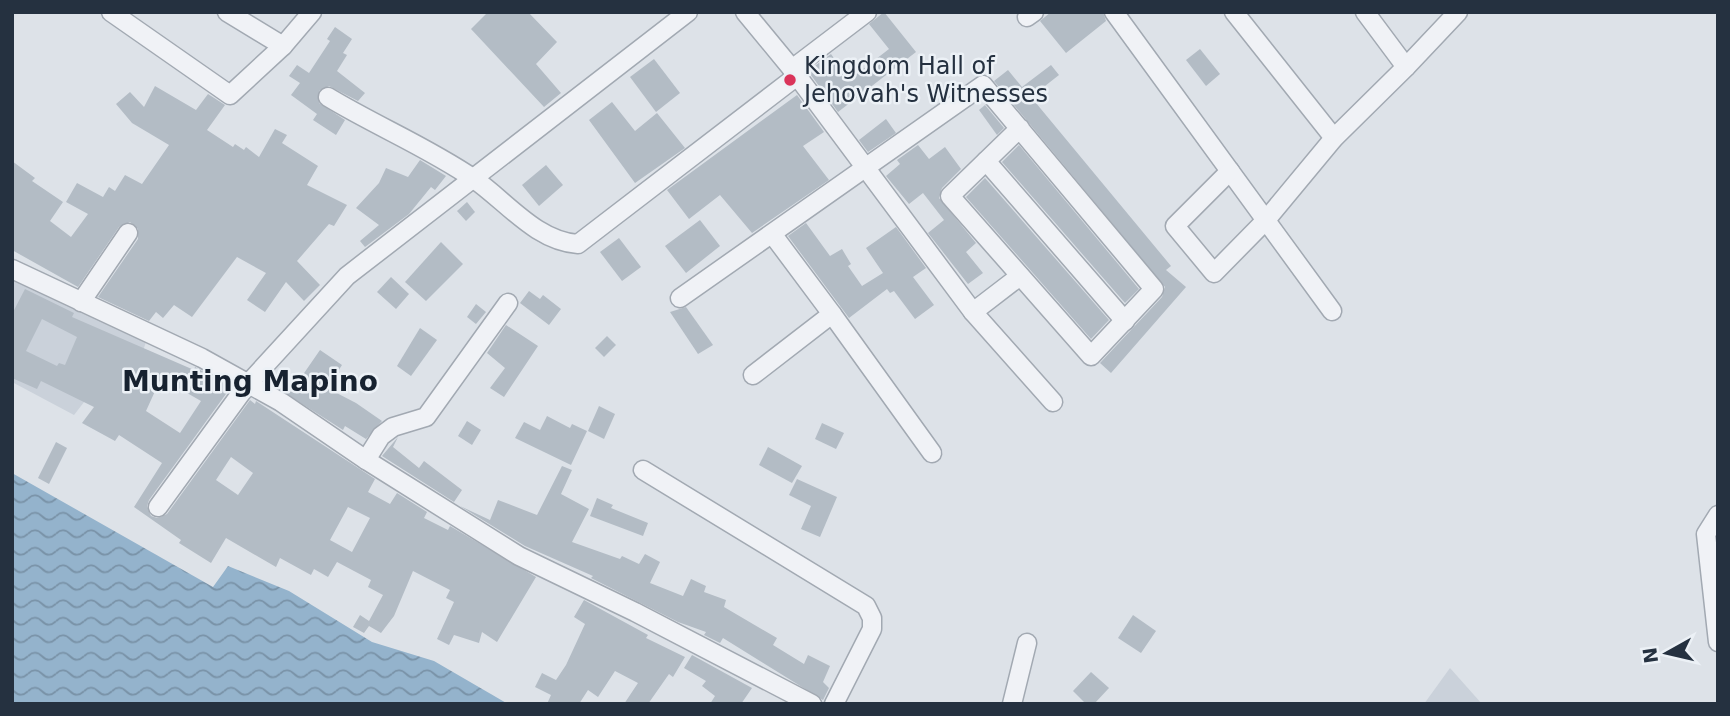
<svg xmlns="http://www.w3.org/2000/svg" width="1730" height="716" font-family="'DejaVu Sans',sans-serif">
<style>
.built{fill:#cad1da}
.water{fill:url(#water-waves)}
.building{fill:#b3bcc5;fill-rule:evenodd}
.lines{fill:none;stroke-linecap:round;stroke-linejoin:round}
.minor-casing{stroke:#a2a9b2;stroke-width:21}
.minor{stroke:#f0f2f6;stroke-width:18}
.poi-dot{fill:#da345a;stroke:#ecf1f6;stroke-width:2.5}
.labels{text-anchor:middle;stroke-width:5;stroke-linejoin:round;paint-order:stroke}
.poi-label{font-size:24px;fill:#253140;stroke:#ecf1f6;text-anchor:start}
.quarter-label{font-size:28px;font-weight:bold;fill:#172230;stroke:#ecf1f6}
</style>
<defs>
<pattern id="water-waves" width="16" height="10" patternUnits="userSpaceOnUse" patternTransform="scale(1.75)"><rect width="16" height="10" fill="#94b3cc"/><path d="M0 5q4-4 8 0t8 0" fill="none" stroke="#7992a7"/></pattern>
</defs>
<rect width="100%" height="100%" fill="#dde2e8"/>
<g class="built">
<path d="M12,279L146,342L128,395L98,384L74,415L12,382Z"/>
<path d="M1450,668L1482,704H1424Z"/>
</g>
<path class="water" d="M12,473L213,587L228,566L289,591L372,642L434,661L508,704H12Z"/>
<g class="building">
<path d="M488,12H528L557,42L536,64L561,93L544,107L471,29Z"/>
<path d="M884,12L916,52L838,112L808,71L831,54L849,80L889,49L869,24Z"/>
<path d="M1051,12H1103L1106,21L1066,53L1040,21Z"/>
<path d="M335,27L352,39L343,53L347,55L337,71L365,93L358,101L329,86L319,91V103L345,120L336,135L313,120L317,114L291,95L300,83L289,76L297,65L309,73L330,41L327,39Z"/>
<path d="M1200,49L1220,74L1206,86L1186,60Z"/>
<path d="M654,59L680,93L656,112L630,77Z"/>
<path d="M1051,65L1059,75L1031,97L1171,266L1166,270L1186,287L1111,373L1100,363L1162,297L1165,287L994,81L1008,70L1022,87Z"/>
<path d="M155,86L196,110L208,94L225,105L207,130L233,147L235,144L244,150L246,147L259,157L275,129L287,135L282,143L318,166L307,185L347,205L334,226L329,224L297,261L320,285L304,301L286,282L265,312L247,300L266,273L237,257L192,317L174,305L163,318L156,312L149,321L98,297L138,239V229L130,222L119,227L78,287L12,250V161L35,178L32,181L63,202L50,221L71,237L88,214L66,202L77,183L103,197L109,187L115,191L125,175L142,184L169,145L132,123L116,104L130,92L144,107Z"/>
<path d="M797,95L824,132L803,146L829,180L752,233L720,195L689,219L667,190Z"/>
<path d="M612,102L635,131L657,113L685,148L635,183L589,120Z"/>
<path d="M985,105L1004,128L997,135L979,110Z"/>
<path d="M886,119L896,133L868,152L859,140Z"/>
<path d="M918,145L929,159L945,147L961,169L942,188L939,198L976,243L966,252L983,273L968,284L928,233L944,220L923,193L909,204L886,176L900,164L897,160Z"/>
<path d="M1019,145L1139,289L1125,303L1002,162Z"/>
<path d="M420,160L446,176L435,190L431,187L409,214L365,247L360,241L379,225L356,208L379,183L386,168L408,177Z"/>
<path d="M546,165L563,185L539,206L522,185Z"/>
<path d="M985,178L1109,320L1091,339L966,197Z"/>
<path d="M467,202L475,212L466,221L457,211Z"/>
<path d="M700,220L720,246L686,273L665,246Z"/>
<path d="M806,223L830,256L842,249L851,264L848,266L862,286L883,273L866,248L896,227L926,268L913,277L934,305L915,319L894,291L890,293L887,289L849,318L788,236Z"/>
<path d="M619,238L641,267L622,281L600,252Z"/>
<path d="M441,242L463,264L426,301L405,282Z"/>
<path d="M391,277L409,294L396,309L377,292Z"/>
<path d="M25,289L74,313L72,317L194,370L195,367L231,387L149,500L147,506L151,516L157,518L167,514L250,400L255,404L256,401L375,479L368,492L390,504L397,493L427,512L424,518L448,530L450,526L536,577L497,642L482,632L479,643L454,635L449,645L437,639L454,602L446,598L450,590L413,571L394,616L381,633L369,626L364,633L353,627L360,615L369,621L383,595L368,587L371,580L337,562L328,577L314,569L311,575L280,558L276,567L226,538L211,563L179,543L181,540L134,507L162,463L119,435L115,441L82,423L94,407L41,381L37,389L12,378V314ZM42,319L77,337L65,365L59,363L57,366L26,351ZM161,378L201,401L180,433L146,411ZM231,457L253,473L238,495L216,480ZM348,507L370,518L352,552L330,540Z"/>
<path d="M529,291L540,299L543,295L561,309L549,325L520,303Z"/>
<path d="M476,304L486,312L476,324L467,317Z"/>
<path d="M686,307L713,345L698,354L670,312Z"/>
<path d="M506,325L538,346L504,397L490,388L505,368L487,353Z"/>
<path d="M420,328L437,340L411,376L397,366Z"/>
<path d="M607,336L616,345L604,357L595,348Z"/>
<path d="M320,350L342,365L327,388L356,403L382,421L366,439L345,426L343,430L268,382L270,379L291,392Z"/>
<path d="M599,406L615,414L604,439L588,431Z"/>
<path d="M547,416L570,428L572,424L587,431L571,465L515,438L524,422L540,430Z"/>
<path d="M467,421L481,430L472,445L458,436Z"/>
<path d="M822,423L844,433L836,449L815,439Z"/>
<path d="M398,437L393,447L419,468L424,461L462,490L454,502L382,456Z"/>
<path d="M56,442L67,448L49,484L38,478Z"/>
<path d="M768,447L802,466L792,483L759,465Z"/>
<path d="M562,466L572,470L561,494L589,509L572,542L620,559L622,556L639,564L645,554L660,562L650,583L683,596L691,579L706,586L704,592L726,600L724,607L777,638L773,645L804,664L808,655L830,666L823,682L829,688L823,700L723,638L720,643L704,635L706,632L678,622L591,578L593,576L525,546L460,506L490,520L498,500L537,515Z"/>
<path d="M797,479L837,497L820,537L801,529L811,506L789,495Z"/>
<path d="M597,498L613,505L611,508L648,523L643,536L590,516Z"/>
<path d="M584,600L648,635L646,638L685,657L673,677L669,674L648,704H624L638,683L615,671L598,697L588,690L579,704H547L551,695L535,687L542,673L556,680L566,665L585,624L574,617Z"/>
<path d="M1133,615L1156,631L1141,653L1118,638Z"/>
<path d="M692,655L752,688L741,704H710L715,696L702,686L706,681L684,668Z"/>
<path d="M1091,672L1109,688L1094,704H1086L1073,691Z"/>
</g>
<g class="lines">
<defs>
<g id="minor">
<path d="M111,12L230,95L283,46L312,12"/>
<path d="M227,12L283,46"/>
<path d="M745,12L792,69L973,312L1053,402"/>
<path d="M1114,12L1332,311"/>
<path d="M1234,12L1334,138"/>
<path d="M1027,17L1034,12"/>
<path d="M1406,67L1458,12"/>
<path d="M792,69L867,12"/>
<path d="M328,97C376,126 429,148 474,179C507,202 536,241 578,244L797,76"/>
<path d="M986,161L1125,321"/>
<path d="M1230,171L1175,226L1214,273L1266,220L1334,138L1406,67L1365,12"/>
<path d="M12,269L202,358L281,402L366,460L519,556L635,612L812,704"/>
<path d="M680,298L983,85L1154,289L1091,356L950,196L1020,128"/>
<path d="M81,302L128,233"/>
<path d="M973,312L1020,276"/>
<path d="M832,314L932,453"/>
<path d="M753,375L832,314L773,235"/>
<path d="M366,460L381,436L393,427L426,417L508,303"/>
<path d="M643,470L866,606L872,618V629L834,704"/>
<path d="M158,507L247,385L347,276L688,12"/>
<path d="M1718,515L1706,534L1718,642"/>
<path d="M1012,704L1027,643"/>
</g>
</defs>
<use href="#minor" class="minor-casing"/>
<use href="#minor" class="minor"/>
</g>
<circle class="poi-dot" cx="790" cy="80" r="7"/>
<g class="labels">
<g class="poi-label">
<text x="804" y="74">Kingdom Hall of<tspan x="804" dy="28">Jehovah's Witnesses</tspan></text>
</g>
<g class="quarter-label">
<text x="250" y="391">Munting Mapino</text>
</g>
</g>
<rect width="1730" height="716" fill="none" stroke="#253140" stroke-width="28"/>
<g transform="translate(1667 653) rotate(262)" stroke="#ecf1f6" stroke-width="5" paint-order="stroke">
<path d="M0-5L12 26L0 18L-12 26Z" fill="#253140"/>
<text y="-10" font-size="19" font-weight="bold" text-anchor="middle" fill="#253140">N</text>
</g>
</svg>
